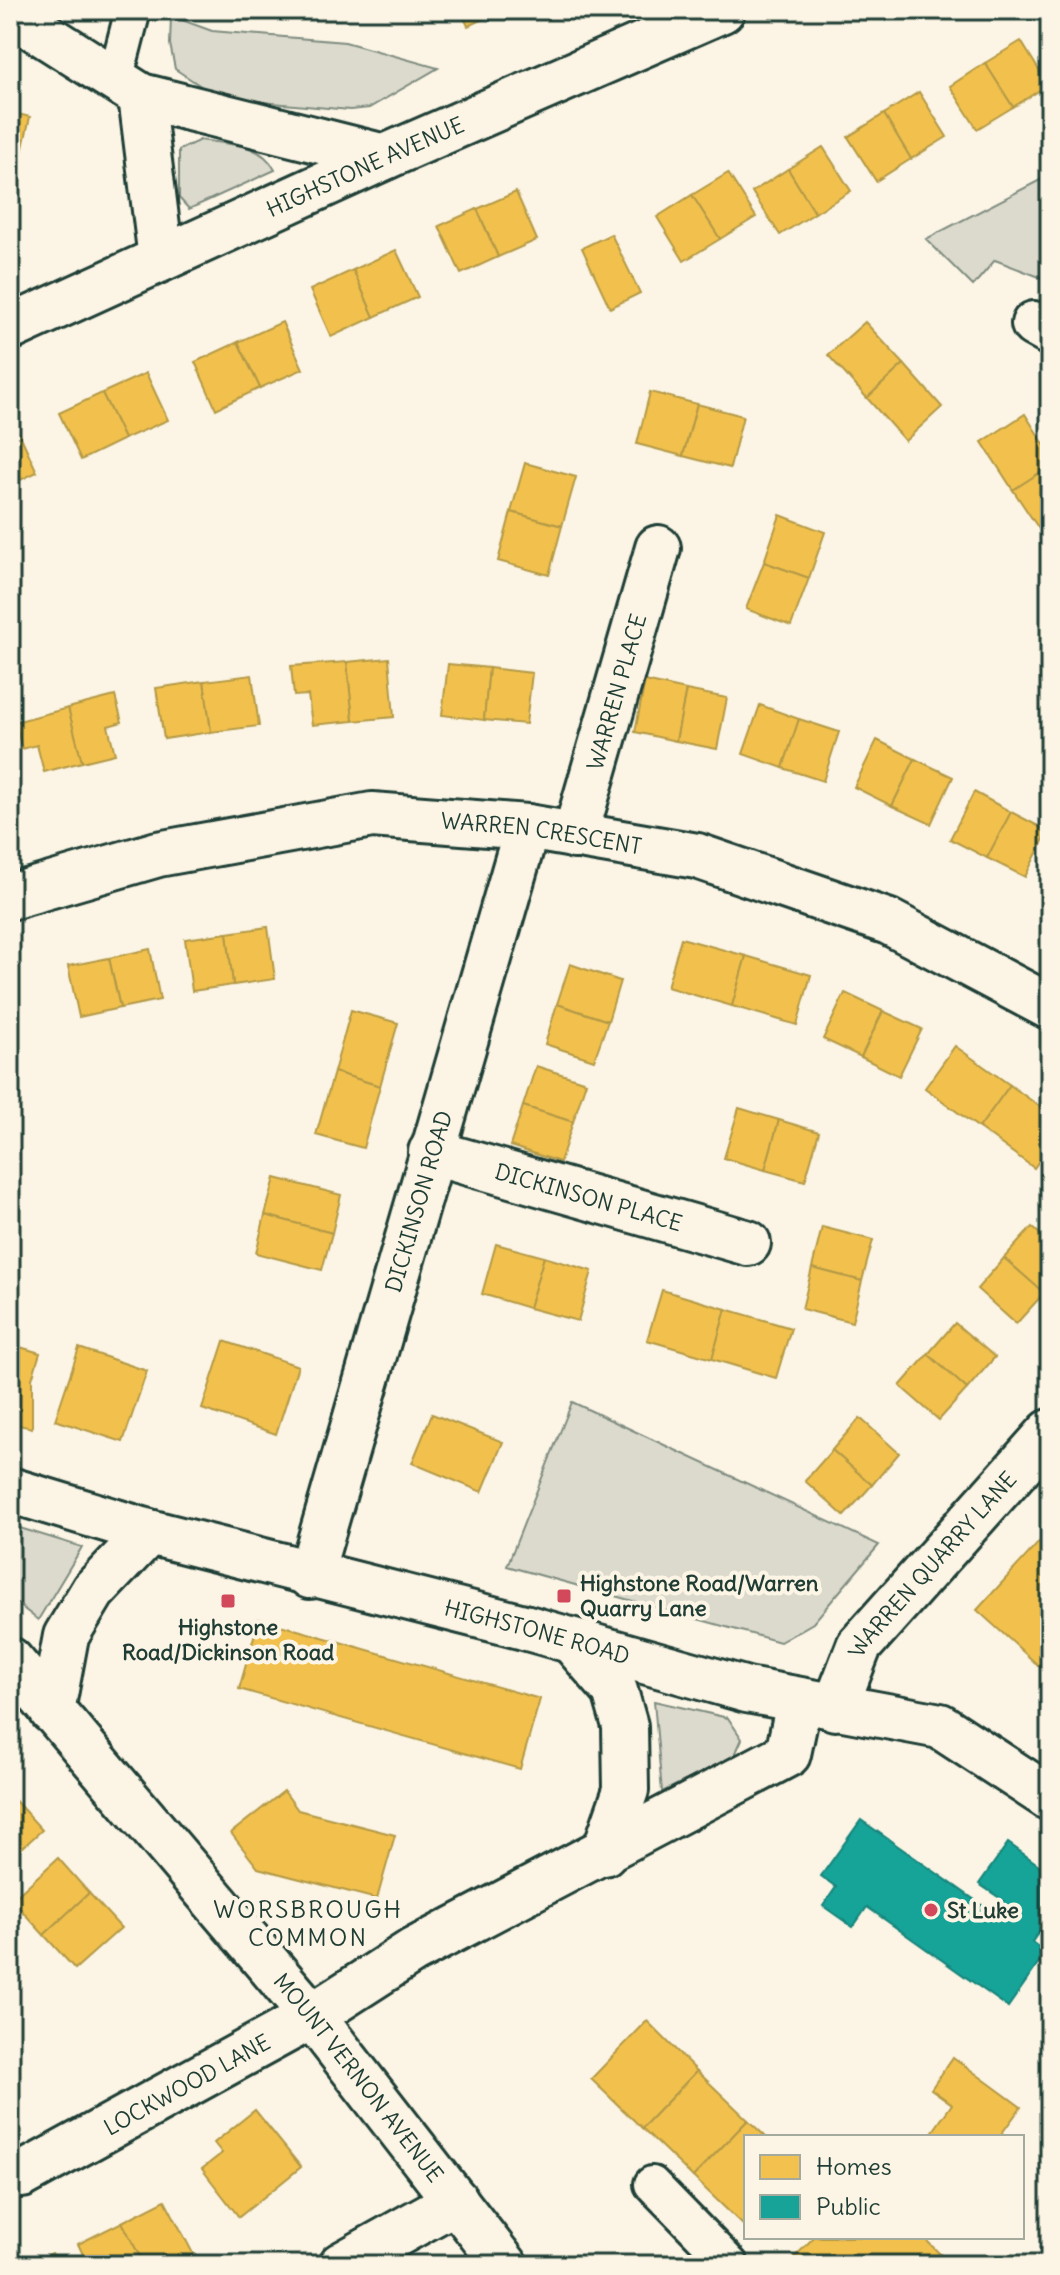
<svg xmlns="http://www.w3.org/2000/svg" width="1060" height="2275" font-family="Delius,sans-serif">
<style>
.green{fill:#dcdacc;stroke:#7e8c80;stroke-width:2}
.homes{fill:#f2c14e;stroke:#b39946;stroke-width:2}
.public{fill:#17a398;stroke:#19847a;stroke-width:2}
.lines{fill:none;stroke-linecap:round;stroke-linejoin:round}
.service-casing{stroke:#1f3d34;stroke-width:40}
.minor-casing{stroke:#1f3d34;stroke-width:50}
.service{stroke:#fcf5e5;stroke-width:34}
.minor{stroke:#fcf5e5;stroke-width:44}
.poi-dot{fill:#d1495b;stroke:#fcf5e5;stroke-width:3}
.labels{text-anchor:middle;stroke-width:8;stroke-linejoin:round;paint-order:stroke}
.street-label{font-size:22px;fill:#1f3d34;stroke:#fcf5e5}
.poi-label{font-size:22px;font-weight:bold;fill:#1f3d34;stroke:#fcf5e5;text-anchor:start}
.neighbourhood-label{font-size:24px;letter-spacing:2px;fill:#1f3d34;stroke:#fcf5e5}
</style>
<rect width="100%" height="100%" fill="#fcf5e5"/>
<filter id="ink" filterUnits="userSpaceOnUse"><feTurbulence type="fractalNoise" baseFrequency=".0125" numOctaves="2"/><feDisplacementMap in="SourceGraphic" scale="16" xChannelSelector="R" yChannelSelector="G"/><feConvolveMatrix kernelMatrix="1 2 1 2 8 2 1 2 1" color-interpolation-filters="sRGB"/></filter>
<g filter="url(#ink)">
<g class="green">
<path d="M171,16L212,31L345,42L438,68L369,108L350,110L219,98L175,69L170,44Z"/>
<path d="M200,140C229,145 261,142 275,170L189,209L179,198V150Z"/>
<path d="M1050,175V281L995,260L973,286L926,239Z"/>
<path d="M572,1402L879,1545L813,1623L780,1642L507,1566Z"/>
<path d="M10,1525L82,1547L38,1620L10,1598Z"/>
<path d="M654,1701L728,1718L742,1739L734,1757L662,1792Z"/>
</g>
<g class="homes">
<path d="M460,10H502L468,26Z"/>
<path d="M1021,41L1048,85L1013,107L985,63Z"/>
<path d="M985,63L1013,107L977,129L950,86Z"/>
<path d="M919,92L947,137L911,159L884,114Z"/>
<path d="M10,112L30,117L19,165L10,163Z"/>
<path d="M884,114L911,159L876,181L848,137Z"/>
<path d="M823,147L851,191L815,213L788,169Z"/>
<path d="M10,163L19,165L10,203Z"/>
<path d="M788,169L815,213L780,235L752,192Z"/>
<path d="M728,173L756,217L720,239L692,195Z"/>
<path d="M516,192L537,240L498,257L477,209Z"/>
<path d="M692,195L720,239L684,261L657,217Z"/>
<path d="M477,209L498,257L461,274L439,226Z"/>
<path d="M611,234L640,293L610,308L582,248Z"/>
<path d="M396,250L418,297L374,317L353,270Z"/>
<path d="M353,270L374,317L331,337L310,290Z"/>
<path d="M282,322L303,369L260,388L238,342Z"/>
<path d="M865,322L904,364L867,398L828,355Z"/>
<path d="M238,342L260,388L216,409L195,362Z"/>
<path d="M904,364L942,407L905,441L867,398Z"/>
<path d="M146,373L168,420L124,439L102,393Z"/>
<path d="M650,392L697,404L683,456L637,444Z"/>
<path d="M102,393L124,439L81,460L59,413Z"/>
<path d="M697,404L743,416L730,468L683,456Z"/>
<path d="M1025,414L1050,454V466L1013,490L982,442Z"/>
<path d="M16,426L37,472L10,485V428Z"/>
<path d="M525,463L576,477L562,526L511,512Z"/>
<path d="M1050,466V535L1045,538L1013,490Z"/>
<path d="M511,512L562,526L549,575L498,561Z"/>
<path d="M780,515L825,532L809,578L764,562Z"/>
<path d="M764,562L809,578L791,626L746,609Z"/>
<path d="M389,658L394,717L353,721L347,662Z"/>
<path d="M347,662L353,721L312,725L308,695L294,696L291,666Z"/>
<path d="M448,664L489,668L484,720L442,715Z"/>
<path d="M489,668L532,673L526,724L484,720Z"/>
<path d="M252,675L259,726L211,732L204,681Z"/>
<path d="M204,681L211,732L164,739L156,688Z"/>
<path d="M645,681L686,690L676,741L635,732Z"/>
<path d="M686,690L727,698L717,749L676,741Z"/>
<path d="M115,696L122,722L108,726L115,754L82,762L68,708Z"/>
<path d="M760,705L799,719L783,768L743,754Z"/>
<path d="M68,708L82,762L44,772L37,745L22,749L15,722Z"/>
<path d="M799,719L839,732L823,781L783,768Z"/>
<path d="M877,740L915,759L892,806L854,787Z"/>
<path d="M915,759L953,777L931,824L892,806Z"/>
<path d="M974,792L1011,812L987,858L950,839Z"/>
<path d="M1011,812L1048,831L1025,877L987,858Z"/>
<path d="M268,927L275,979L233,985L227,933Z"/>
<path d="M227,933L233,985L192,991L185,939Z"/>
<path d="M681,938L746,956L732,1006L667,987Z"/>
<path d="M150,949L160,1000L120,1008L109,958Z"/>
<path d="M746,956L811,975L797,1025L732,1006Z"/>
<path d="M109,958L120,1008L79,1017L68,966Z"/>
<path d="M570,964L620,981L608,1021L557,1004Z"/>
<path d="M845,993L883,1011L861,1057L823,1039Z"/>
<path d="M557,1004L608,1021L594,1060L545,1044Z"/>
<path d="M351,1010L398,1023L380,1086L334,1072Z"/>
<path d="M883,1011L922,1029L899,1076L861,1057Z"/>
<path d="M955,1046L1010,1085L979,1128L925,1088Z"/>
<path d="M536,1066L586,1082L573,1122L523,1106Z"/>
<path d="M334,1072L380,1086L363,1148L316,1135Z"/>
<path d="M1010,1085L1050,1114V1145L1034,1168L979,1128Z"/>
<path d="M523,1106L573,1122L560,1162L510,1146Z"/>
<path d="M739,1108L779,1120L765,1170L724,1158Z"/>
<path d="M779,1120L819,1132L805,1181L765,1170Z"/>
<path d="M275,1178L341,1195L332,1233L265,1215Z"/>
<path d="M265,1215L332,1233L322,1270L256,1253Z"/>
<path d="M822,1227L873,1240L862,1281L812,1268Z"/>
<path d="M1032,1227L1050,1243V1286L1044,1293L1004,1258Z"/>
<path d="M496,1244L544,1257L529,1308L482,1294Z"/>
<path d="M544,1257L592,1271L578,1321L529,1308Z"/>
<path d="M1004,1258L1044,1293L1016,1324L977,1289Z"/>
<path d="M812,1268L862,1281L852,1322L802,1309Z"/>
<path d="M662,1290L726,1309L712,1359L647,1340Z"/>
<path d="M726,1309L791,1328L776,1378L712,1359Z"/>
<path d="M955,1323L995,1357L967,1389L928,1354Z"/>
<path d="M224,1341L298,1366L276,1434L202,1409Z"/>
<path d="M10,1344L40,1353L32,1379V1428L10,1423Z"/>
<path d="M79,1348L147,1371L123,1442L55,1420Z"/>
<path d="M928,1354L967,1389L939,1420L900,1386Z"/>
<path d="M432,1414L503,1442L482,1492L412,1463Z"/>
<path d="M860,1418L899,1453L872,1485L832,1450Z"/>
<path d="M832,1450L872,1485L844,1516L805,1481Z"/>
<path d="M1050,1530V1656L1040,1667L977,1610Z"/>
<path d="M259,1619L540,1699L520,1769L239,1689Z"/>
<path d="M284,1791L298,1810L395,1835L377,1899L258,1868L231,1833Z"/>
<path d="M10,1795L42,1830L10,1859Z"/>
<path d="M58,1858L89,1893L44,1935L12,1900Z"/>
<path d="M89,1893L121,1928L75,1969L44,1935Z"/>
<path d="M647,2021L697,2071L642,2128L591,2079Z"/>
<path d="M953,2057L1021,2107L999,2137H929L952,2104L931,2089Z"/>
<path d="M697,2071L748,2120L693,2177L642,2128Z"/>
<path d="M255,2110L301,2167L239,2217L202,2169L222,2153L214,2143Z"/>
<path d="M748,2120L766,2137H746V2222L743,2225L693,2177Z"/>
<path d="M165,2200L199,2265H144L122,2222Z"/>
<path d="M122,2222L144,2265H88L78,2244Z"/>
<path d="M814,2237H923L946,2260L941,2265H787Z"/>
<path d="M52,2253L58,2265H29Z"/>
</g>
<path class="public" d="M861,1820L995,1914L1004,1901L979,1884L1008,1843L1050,1873V1931L1043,1926L1032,1942L1046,1953L1008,2007L867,1907L853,1927L823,1906L836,1887L821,1876Z"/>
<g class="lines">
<defs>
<g id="service">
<path d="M115,80L133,10"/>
<path d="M652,2184L731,2265"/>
</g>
<g id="minor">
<path d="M12,10L18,18L141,96L385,157"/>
<path d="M141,96L161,259"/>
<path d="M1034,324L1050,333"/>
<path id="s1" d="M10,328L385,157L722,10"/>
<path id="s2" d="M575,836L658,548"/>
<path id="s3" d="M10,897L158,854L372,815L527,827L697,856L889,922L1050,1007"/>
<path id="s4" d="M431,1152L748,1243"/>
<path id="s5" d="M10,1490L149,1532L524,1627L747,1690L940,1726L1050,1798"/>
<path id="s6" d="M310,1576L527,827"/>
<path d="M572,1641L615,1691L625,1726L626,1790L604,1853"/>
<path id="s7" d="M10,1660L312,2016L505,2265"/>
<path id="s8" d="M835,1708L859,1646L1050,1432"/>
<path d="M52,1711L66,1636L93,1591L149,1532"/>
<path id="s9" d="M22,2175L312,2016L413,1951L788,1754L799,1702"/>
<path d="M341,2265L456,2201"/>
</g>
</defs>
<use href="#service" class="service-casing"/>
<use href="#minor" class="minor-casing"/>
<use href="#service" class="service"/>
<use href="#minor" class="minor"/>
</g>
</g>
<g class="poi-dot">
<rect x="556" y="1588" width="16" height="16" rx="4"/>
<rect x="220" y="1593" width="16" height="16" rx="4"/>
<circle cx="931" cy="1910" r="8"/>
</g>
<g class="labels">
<g class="street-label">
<text dy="8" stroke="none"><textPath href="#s1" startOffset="390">HIGHSTONE AVENUE</textPath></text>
<text dy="8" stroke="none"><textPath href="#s2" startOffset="150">WARREN PLACE</textPath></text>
<text dy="8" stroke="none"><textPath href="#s3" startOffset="542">WARREN CRESCENT</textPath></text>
<text dy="8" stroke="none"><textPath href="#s4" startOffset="164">DICKINSON PLACE</textPath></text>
<text dy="8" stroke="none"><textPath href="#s6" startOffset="390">DICKINSON ROAD</textPath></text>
<text dy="8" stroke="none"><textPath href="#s8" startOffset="176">WARREN QUARRY LANE</textPath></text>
<text dy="8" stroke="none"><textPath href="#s5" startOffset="546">HIGHSTONE ROAD</textPath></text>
<text dy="8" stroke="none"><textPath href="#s7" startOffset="544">MOUNT VERNON AVENUE</textPath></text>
<text dy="8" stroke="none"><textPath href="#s9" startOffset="188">LOCKWOOD LANE</textPath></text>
</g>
<g class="poi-label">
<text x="580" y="1591">Highstone Road/Warren<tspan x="580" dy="25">Quarry Lane</tspan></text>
<text x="228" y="1635" text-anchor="middle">Highstone<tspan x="228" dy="25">Road/Dickinson Road</tspan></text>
<text x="947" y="1918">St Luke</text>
</g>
<g class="neighbourhood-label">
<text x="308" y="1918">WORSBROUGH<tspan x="308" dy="28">COMMON</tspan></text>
</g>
</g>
<rect width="1060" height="2275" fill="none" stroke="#fcf5e5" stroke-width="40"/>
<rect x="20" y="20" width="1020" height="2235" fill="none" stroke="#1f3d34" stroke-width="3" filter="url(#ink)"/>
<rect x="744" y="2135" width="280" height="104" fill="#fcf5e5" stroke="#a4ab9e" stroke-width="2"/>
<rect x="760" y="2155" width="40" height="24" fill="#f2c14e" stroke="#a4ab9e" stroke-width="2"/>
<text x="816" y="2175" font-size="24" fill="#1f3d34">Homes</text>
<rect x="760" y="2195" width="40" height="24" fill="#17a398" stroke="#a4ab9e" stroke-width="2"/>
<text x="816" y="2215" font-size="24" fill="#1f3d34">Public</text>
</svg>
